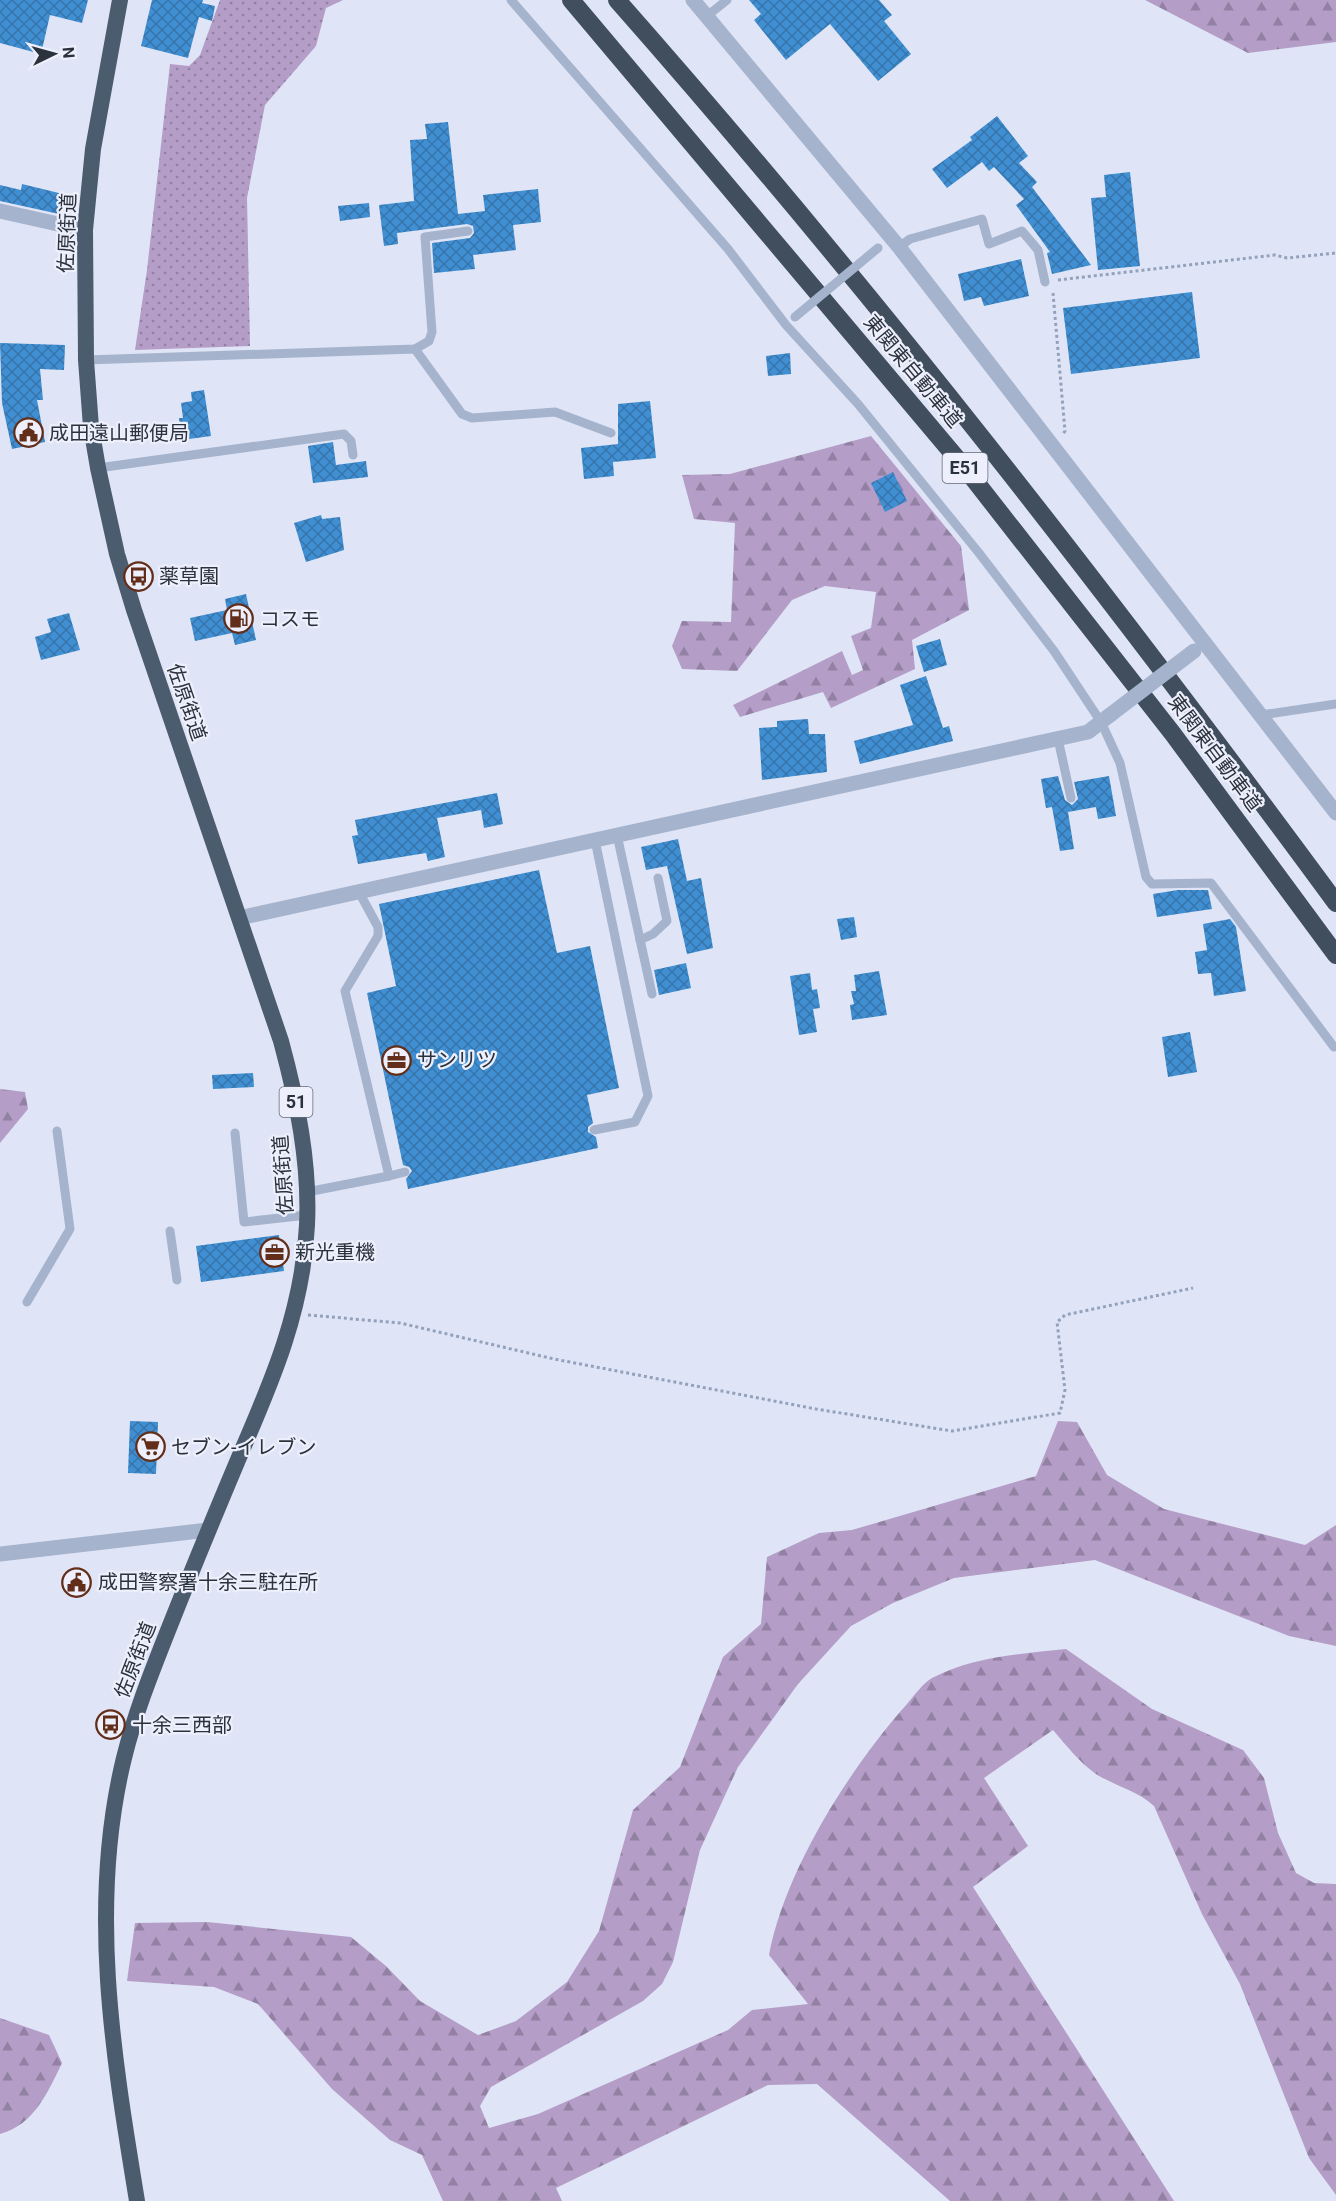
<svg xmlns="http://www.w3.org/2000/svg" width="1336" height="2201" font-family="Roboto,'Noto Sans JP',sans-serif">
<style>
.grass{fill:url(#grass-dots)}
.forest{fill:url(#forest-firs)}
.building{fill:url(#building-cross-hatch)}
.lines{fill:none;stroke-linecap:round;stroke-linejoin:round}
.path{stroke:#93a1bc;stroke-width:3;stroke-dasharray:3 3;stroke-linecap:butt}
.service{stroke:#a6b3cd;stroke-width:9}
.minor{stroke:#a6b3cd;stroke-width:15}
.trunk{stroke:#4c5c6f;stroke-width:16}
.motorway{stroke:#404e5e;stroke-width:18}
.service-bridge{stroke:#a6b3cd;stroke-width:9}
.minor-bridge{stroke:#a6b3cd;stroke-width:15}
.labels{text-anchor:middle;stroke-width:4.5;stroke-linejoin:round;paint-order:stroke}
.shield{fill:#edf0fc;stroke:#646b76;stroke-width:1.5}
.shield-label{font-size:18px;font-weight:bold;fill:#2a323c}
.street-label{font-size:20px;fill:#2a323c;stroke:#edf0fc}
.poi-label{font-size:20px;fill:#2a323c;stroke:#edf0fc;text-anchor:start}
</style>
<defs>
<pattern id="grass-dots" width="8" height="8" patternUnits="userSpaceOnUse" patternTransform="scale(1.5)"><rect width="8" height="8" fill="#b49dc7"/><path d="M2 2h.1M6 6h.1" fill="none" stroke="#9381a3" stroke-width="1.8" stroke-linecap="round"/></pattern>
<pattern id="forest-firs" width="22" height="20" patternUnits="userSpaceOnUse" patternTransform="scale(1.5)"><rect width="22" height="20" fill="#b49dc7"/><path d="M5 1l3.5 6h-7zM16 11l3.5 6h-7z" fill="#9381a3"/></pattern>
<pattern id="building-cross-hatch" width="8" height="8" patternUnits="userSpaceOnUse" patternTransform="scale(1.5)"><rect width="8" height="8" fill="#408fd3"/><path d="M0 0l8 8M0 8l8-8" fill="none" stroke="#3675ac"/></pattern>
</defs>
<rect width="100%" height="100%" fill="#dfe5f6"/>
<path class="grass" d="M220,0H343L326,8L316,46L265,105L247,198L250,346L135,350L147,270L170,64L189,66L200,55Z"/>
<g class="forest">
<path d="M1145,0H1336V42L1248,53Z"/>
<path d="M871,436L961,546L969,610L912,640L915,669L831,708L823,692L740,717L733,705L842,651L852,675L863,670L851,636L871,628L876,592L825,586L792,600L737,671L682,669L672,646L682,621L731,622L735,523L694,519L682,475L730,474Z"/>
<path d="M0,1089L25,1092L28,1109L0,1143Z"/>
<path d="M1058,1421L1077,1422L1107,1475L1164,1509L1305,1545L1336,1525V1646L1289,1636L1095,1560L954,1578L893,1603L851,1626L798,1684L738,1767L700,1850L673,1962L662,1984L643,2001L491,2087L480,2106L489,2128L538,2114L728,2030L752,2010L808,2004L769,1955C785,1870 850,1768 907,1704C914,1696 923,1683 932,1678C973,1656 1021,1654 1066,1649L1152,1709L1243,1750L1264,1778L1278,1833L1296,1873L1314,1883L1336,1884V2195L1309,2158L1240,1984L1202,1914L1154,1806C1138,1791 1115,1786 1096,1774C1079,1762 1066,1745 1053,1730L984,1778L1028,1846L973,1887L1174,2201H950L817,2084L768,2085L556,2188L562,2201H443L422,2155L390,2140L332,2089L258,2004L214,1987L127,1981L135,1923L207,1922L351,1937L386,1966L420,2001L478,2035L516,2021L567,1982L599,1931L633,1810L680,1767L723,1657L761,1624L767,1557L819,1533L852,1530L1036,1476Z"/>
<path d="M0,2018L49,2035L62,2063C48,2092 34,2125 0,2134Z"/>
</g>
<g class="building">
<path d="M0,0H88L82,23L50,15L41,54L0,43Z"/>
<path d="M152,0H203L202,3L215,6L212,21L199,17L188,58L141,46Z"/>
<path d="M749,0H879L892,15L884,21L911,54L878,81L830,24L786,60L754,20L761,14Z"/>
<path d="M997,116L1028,156L1019,163L1037,182L1032,187L1091,265L1052,274L1047,253L1050,252L1016,205L1024,199L994,167L989,171L982,162L947,188L932,169L972,140L970,137Z"/>
<path d="M448,122L458,214L485,211L483,195L538,189L541,222L513,225L516,250L473,255L475,269L434,273L432,243L470,238L474,233L473,226L467,224L397,233L398,244L384,246L379,205L414,201L410,140L427,139L425,124Z"/>
<path d="M1130,172L1140,266L1098,270L1091,198L1106,197L1104,175Z"/>
<path d="M22,184L63,194L59,214L0,201V185L21,190Z"/>
<path d="M369,203L370,217L340,221L338,206Z"/>
<path d="M1021,259L1029,296L984,306L981,297L964,301L958,274Z"/>
<path d="M1192,292L1200,358L1071,374L1063,308Z"/>
<path d="M0,343L65,345L64,370L40,369L43,400H37L45,442L12,449L2,403Z"/>
<path d="M790,353L791,374L768,376L766,356Z"/>
<path d="M204,390L211,436L182,440L179,418H183L181,403L192,401L191,392Z"/>
<path d="M650,401L656,458L613,462L614,476L584,479L581,448L618,444V404Z"/>
<path d="M333,442L336,465L366,461L368,477L313,483L308,446Z"/>
<path d="M893,472L907,501L885,512L871,483Z"/>
<path d="M321,515L322,519L340,517L344,550L306,562L294,523Z"/>
<path d="M246,594L256,640L235,645L232,633L195,641L190,618L227,610L225,599Z"/>
<path d="M69,613L80,650L41,660L35,637L51,632L47,619Z"/>
<path d="M940,639L947,665L924,672L916,646Z"/>
<path d="M926,676L943,728L949,726L953,741L860,764L854,741L913,725L900,685Z"/>
<path d="M808,719L809,734H825L827,772L762,780L759,728L777,727V721Z"/>
<path d="M1058,776L1065,800L1072,805L1078,799L1074,782L1109,776L1116,816L1098,819L1096,807L1068,812L1074,849L1060,851L1052,807L1046,808L1041,779Z"/>
<path d="M497,793L503,824L484,828L481,810L437,818L445,857L428,861L426,853L358,864L352,836L358,835L355,820Z"/>
<path d="M678,839L687,881L701,878L713,948L687,954L667,866L646,870L641,847Z"/>
<path d="M539,870L557,953L590,946L619,1088L587,1095L593,1123L588,1127V1132L596,1137L598,1148L408,1189L406,1179L412,1171L409,1167L403,1165L367,993L396,986L379,904Z"/>
<path d="M1178,890H1208L1212,909L1157,917L1153,894Z"/>
<path d="M854,917L857,937L841,940L837,919Z"/>
<path d="M1230,919L1236,927L1246,991L1214,996L1211,973L1198,974L1195,952L1207,950L1203,924Z"/>
<path d="M686,963L691,988L659,995L654,970Z"/>
<path d="M879,971L887,1015L852,1020L850,1005L854,1004L851,991H856L854,975Z"/>
<path d="M810,973L812,990L817,989L820,1008L813,1009L817,1032L799,1035L790,976Z"/>
<path d="M1190,1032L1197,1072L1168,1077L1162,1037Z"/>
<path d="M253,1073L254,1087L213,1089L212,1075Z"/>
<path d="M279,1235L284,1271L201,1282L196,1246Z"/>
<path d="M130,1421L158,1422L156,1474L128,1473Z"/>
</g>
<g class="lines">
<g class="path">
<path d="M1058,280L1275,255L1287,258L1336,253"/>
<path d="M1053,293L1065,431L1063,434"/>
<path d="M308,1315L400,1323L554,1359L816,1409L952,1431L1060,1413L1065,1390L1057,1322L1065,1315L1193,1288"/>
</g>
<g class="service">
<path d="M511,0L728,249L786,325L858,404L979,553L1054,651L1101,722L1120,763L1146,877L1152,884L1211,883L1334,1047"/>
<path d="M707,16L727,0"/>
<path d="M899,247L910,239L982,219L989,244L1022,231L1038,250L1045,282"/>
<path d="M415,349L462,414L472,418L555,412L611,433"/>
<path d="M86,360L415,349L429,341L432,332L425,237L468,231"/>
<path d="M98,468L344,434L351,441L353,455"/>
<path d="M1261,715L1336,704"/>
<path d="M1058,739L1071,798"/>
<path d="M617,835L652,994"/>
<path d="M640,940L653,934L667,921L658,878"/>
<path d="M594,1130L635,1122L648,1096L595,840"/>
<path d="M235,1133L244,1222L307,1215"/>
<path d="M389,1176L405,1172"/>
<path d="M307,1192L389,1176L345,991L378,936V927L359,892"/>
<path d="M170,1231L177,1280"/>
<path d="M27,1302L70,1229L57,1131"/>
</g>
<g class="minor">
<path d="M693,0L899,247L1336,813"/>
<path d="M0,211L85,230"/>
<path d="M239,918L1088,732L1110,715"/>
<path d="M0,1554L208,1530"/>
</g>
<path class="trunk" d="M120,0L93,149L85,230L86,360L91,427L98,468L117,554L134,610L281,1041C297,1100 310,1163 307,1225C303,1309 273,1379 240,1455C216,1512 192,1570 169,1628C152,1671 135,1713 124,1758C88,1905 113,2055 137,2201"/>
<g class="motorway">
<path d="M571,0L965,468L1173,734L1336,955"/>
<path d="M617,0C871,288 1108,593 1336,903"/>
</g>
<path class="service-bridge" d="M795,317L878,248"/>
<path class="minor-bridge" d="M1110,715L1194,651"/>
</g>
<defs>
<symbol id="civic-ring" viewBox="-11 -11 22 22"><circle r="9.5" fill="#edf0fc" stroke="#632e19" stroke-width="1.5"/><path d="M-.6-6.5H3V-4.5H.6V-3L4-1V1h2V6H-6V1h2V-1L-.6-3ZM-1.2 2.5V6h2.4V2.5Z" fill="#632e19"/></symbol>
<symbol id="bus-ring" viewBox="-11 -11 22 22"><circle r="9.5" fill="#edf0fc" stroke="#632e19" stroke-width="1.5"/><path d="M-5-6H5V4H4V6H2V4H-2V6H-4V4H-5ZM-3.5-4V0h7V-4ZM-3.5 1.2v1.5H-2V1.2ZM2 1.2v1.5H3.5V1.2Z" fill="#632e19"/></symbol>
<symbol id="fuel-ring" viewBox="-11 -11 22 22"><circle r="9.5" fill="#edf0fc" stroke="#632e19" stroke-width="1.5"/><path d="M-5.5-6h7V0h2V4h1.3V-2.5L3-4.5l.8-.8L6-3V5H2.5V1h-1V6h-7ZM-4.2-4.7v3.2H.2V-4.7Z" fill="#632e19"/></symbol>
<symbol id="office-ring" viewBox="-11 -11 22 22"><circle r="9.5" fill="#edf0fc" stroke="#632e19" stroke-width="1.5"/><path d="M-6-3h4V-5.5h4V-3h4V5H-6ZM-1-4.5V-3h2v-1.5ZM-6 0V1H6V0Z" fill="#632e19"/></symbol>
<symbol id="supermarket-ring" viewBox="-11 -11 22 22"><circle r="9.5" fill="#edf0fc" stroke="#632e19" stroke-width="1.5"/><path d="M-6-5.5h2.5l.6 2H6L4.5 2H-2.5L-4.4-4H-6ZM-1.5 3.2a1.3 1.3 0 1 0 .1 0ZM3 3.2a1.3 1.3 0 1 0 .1 0Z" fill="#632e19"/></symbol>
</defs>
<g fill-rule="evenodd">
<use href="#civic-ring" x="12" y="416" width="33" height="33"/>
<use href="#bus-ring" x="122" y="560" width="33" height="33"/>
<use href="#fuel-ring" x="222" y="602" width="33" height="33"/>
<use href="#office-ring" x="380" y="1044" width="33" height="33"/>
<use href="#office-ring" x="258" y="1236" width="33" height="33"/>
<use href="#supermarket-ring" x="134" y="1430" width="33" height="33"/>
<use href="#civic-ring" x="60" y="1566" width="33" height="33"/>
<use href="#bus-ring" x="94" y="1708" width="33" height="33"/>
</g>
<g class="labels">
<g class="shield">
<rect x="942.5" y="453" width="45" height="30" rx="4.5"/>
<rect x="279.5" y="1087" width="33" height="30" rx="4.5"/>
</g>
<g class="shield-label">
<text x="965" y="474">E51</text>
<text x="296" y="1108">51</text>
</g>
<g class="street-label">
<text transform="translate(67 233) rotate(-88)" y="7">佐原街道</text>
<text transform="translate(913 371) rotate(50)" y="7">東関東自動車道</text>
<text transform="translate(187 702) rotate(71)" y="7">佐原街道</text>
<text transform="translate(1215 753) rotate(53)" y="7">東関東自動車道</text>
<text transform="translate(283 1175) rotate(-94)" y="7">佐原街道</text>
<text transform="translate(135 1660) rotate(-69)" y="7">佐原街道</text>
</g>
<g class="poi-label">
<text x="49" y="440">成田遠山郵便局</text>
<text x="159" y="583">薬草園</text>
<text x="260" y="626">コスモ</text>
<text x="417" y="1067">サンリツ</text>
<text x="295" y="1259">新光重機</text>
<text x="171" y="1454">セブン-イレブン</text>
<text x="98" y="1589">成田警察署十余三駐在所</text>
<text x="132" y="1732">十余三西部</text>
</g>
</g>
<g transform="translate(54 54) rotate(85)" stroke="#edf0fc" stroke-width="4.5" paint-order="stroke">
<path d="M0-4.5L10 22L0 15L-10 22Z" fill="#2a323c"/>
<text y="-9" font-size="16" font-weight="bold" text-anchor="middle" fill="#2a323c">N</text>
</g>
</svg>
